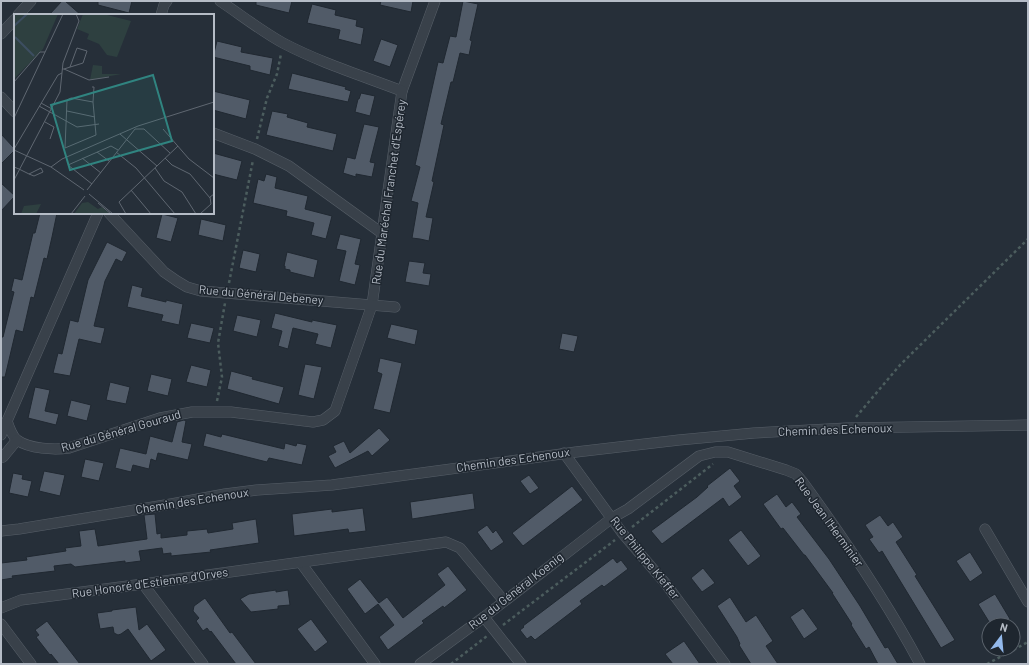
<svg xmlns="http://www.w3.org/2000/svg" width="1029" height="665" font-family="Barlow,sans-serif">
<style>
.building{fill:#515b68;stroke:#202831}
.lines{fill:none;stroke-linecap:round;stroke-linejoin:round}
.minor-casing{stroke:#575f68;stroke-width:11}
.path{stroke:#4c5d5e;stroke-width:2.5;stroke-dasharray:3 3;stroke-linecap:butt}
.minor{stroke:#39414a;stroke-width:10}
.labels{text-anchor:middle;stroke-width:3;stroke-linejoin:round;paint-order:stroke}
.street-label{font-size:12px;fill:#b5bcc6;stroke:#1e262f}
.inset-river{fill:none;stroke:#3d4e61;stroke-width:2}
.inset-road{fill:none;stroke:#5f6771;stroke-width:1}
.view{fill:#308480;fill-opacity:0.15;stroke:#308480;stroke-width:2}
.inset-edge{fill:none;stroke:#b5bcc6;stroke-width:2}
</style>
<rect width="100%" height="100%" fill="#262f39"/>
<g class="building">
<path d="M62,1H65L81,15H49Z"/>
<path d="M98,1H132L129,13L98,5Z"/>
<path d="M256,1H292L289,13L256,5Z"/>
<path d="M381,1H413L411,12L380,5Z"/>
<path d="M463,1L478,4L470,40L472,41L469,55L460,53L453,82H451L441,124L444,125L432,181L434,182L426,217L433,218L429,241L420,239L412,238L418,203L411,201L420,167L415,165L438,62L443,63L450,36L456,37Z"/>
<path d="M312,4L336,10L335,15L357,20L356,26L364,28L361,45L338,39L340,30L307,23Z"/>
<path d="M381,39L398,45L390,67L373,61Z"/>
<path d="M217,41L242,47L241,52L273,58L270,75L250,70V66L213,57Z"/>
<path d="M292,73L346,87L345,89L351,91L348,102L288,89Z"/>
<path d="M213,91L250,100L246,119L213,110Z"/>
<path d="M361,93L375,96L370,116L355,112L358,99H359Z"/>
<path d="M272,111L288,114L287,117L308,123L307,127L337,134L333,151L266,135Z"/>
<path d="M364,124L379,127L370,162L375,163L372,177L356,174V177L343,173L347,157L355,159Z"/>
<path d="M1,134L15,149V150L1,164Z"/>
<path d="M213,153L242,161L237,180L213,174Z"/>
<path d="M266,174L277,177L275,188L308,196L305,209L332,216L326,239L311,235L314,223L286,216L287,211L253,203L258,179L264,181Z"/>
<path d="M1,183L15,196L1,211Z"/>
<path d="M40,213H57L52,237L47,259L44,258L34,298L31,297L23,332L16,330L5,377H1V337H3L14,292L11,291L14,278L22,280L33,233H35Z"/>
<path d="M162,214L178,218L171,242L156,238Z"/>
<path d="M201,219L226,225L223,241L198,235Z"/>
<path d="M340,234L361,239L355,264L360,265L355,285L339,281L346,251L336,249Z"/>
<path d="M107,242L127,252L122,262L116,259L105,281L94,326L105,328L101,344L79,339L70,376L53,373L58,353L62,354L70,320L78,322L88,280Z"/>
<path d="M243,250L260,254L256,272L239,268Z"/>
<path d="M287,252L318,260L314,278L290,272V270L285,269V266H284Z"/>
<path d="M409,261L425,263L423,273L431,274L429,286L405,282Z"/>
<path d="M132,285L143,288L141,296L166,302V300L183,304L179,325L161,321L163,315L127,307Z"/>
<path d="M275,313L312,322V320L337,325L331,348L315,344L318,334L293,328L288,349L278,346L282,331L271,328Z"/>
<path d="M237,315L261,320L257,337L233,331Z"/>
<path d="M191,323L214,328L210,343L187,338Z"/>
<path d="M391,324L418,330L415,345L387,338Z"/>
<path d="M562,333L578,336L574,352L559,349Z"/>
<path d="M380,358L402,363L390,413L373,409L382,374L377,372Z"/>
<path d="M305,364L322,367L314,399L298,395Z"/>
<path d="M191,365L211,370L207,387L186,382Z"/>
<path d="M231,371L253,377L252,379L284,387L279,404L227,389Z"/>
<path d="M151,374L172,379L168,396L147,391Z"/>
<path d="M110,382L130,387L126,404L106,400Z"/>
<path d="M35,387L50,390L45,411L59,414L56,425L28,418Z"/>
<path d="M71,400L91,405L87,421L67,416Z"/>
<path d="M184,420L186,421L182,442L192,444L188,460L158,453L156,461L151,459L149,469L133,465L131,472L115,468L120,448L146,454L150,436L172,442L177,422Z"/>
<path d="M379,428L390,440L372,456L368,451L335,468L328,456L336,452L333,446L344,441L350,453Z"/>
<path d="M206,433L221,437L222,434L284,449L285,443L296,446L297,443L307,445L302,465L269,458L267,462L203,446Z"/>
<path d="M85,459L104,463L99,481L81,477Z"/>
<path d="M730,468L740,481L734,486L742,497L729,507L723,498L662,544L651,531L697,497L708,487L707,486Z"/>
<path d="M44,471L65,475L60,496L39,491Z"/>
<path d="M13,473L23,475L22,479L32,481L28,497L9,493Z"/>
<path d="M529,475L539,488L530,494L520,481Z"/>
<path d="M572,486L583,500L523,546L512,533Z"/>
<path d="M473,493L475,509L412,519L410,502Z"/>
<path d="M777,494L786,507L792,502L801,514L797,517L829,559L860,606L885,648L888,647L898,664H878L869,647L866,649L851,625L852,624L832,593H833L805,555H804L783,528L781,529L763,504Z"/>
<path d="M363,508L366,531L349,533L348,529L294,536L292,514L332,509V512Z"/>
<path d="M155,514L157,534L161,533V538L187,535V531L207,529L208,533L233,529L232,523L256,519L259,543L210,550L211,552L171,556V553L163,554L162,548L139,551L141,561L125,563V561L75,567L71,564L54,566L55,571L12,576L13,578L1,580V563L27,560L26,557L66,551L65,548L81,546L79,531L95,529L98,546L147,539L144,515Z"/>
<path d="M880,515L888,526L893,522L903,537L896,542L917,575L915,576L955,640L941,648L882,551L879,553L869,539L873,537L865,525Z"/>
<path d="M487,525L493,533L496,530L504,542L491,551L477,532Z"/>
<path d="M741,530L761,556L748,566L728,540Z"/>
<path d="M970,552L983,573L970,582L956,561Z"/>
<path d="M613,558L617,563L621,560L628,569L604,587L602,585L580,601L582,604L535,640L531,636L527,639L520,630L524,627L523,626Z"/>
<path d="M448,566L467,590L444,608L443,606L422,621L424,623L388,650L379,637L394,625L378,604L365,614L347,589L360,579L379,603L387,597L403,618L445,585L437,574Z"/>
<path d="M703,568L715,583L702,592L691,578Z"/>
<path d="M276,590V592L288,590L290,605L278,606V609L251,612L240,599L249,594Z"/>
<path d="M995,594L1010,619L1000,625H991L978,604Z"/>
<path d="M730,597L746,622L756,615L773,641L766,646L778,664H751L739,645L740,644L737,637L717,606Z"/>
<path d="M205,598L230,633L232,632L256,664H236L211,631L210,632L207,628L203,631L196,621L199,618L193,611L194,606Z"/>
<path d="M136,607L139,630L147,624L166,650L151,661L128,629L121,634L118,635L114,633L113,627L100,629L97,613L112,611V610Z"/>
<path d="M803,608L818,629L804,639L790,617Z"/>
<path d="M311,619L328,642L315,652L297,629Z"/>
<path d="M47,621L80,664H59L51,654L50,655L36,637L39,635L35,630Z"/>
<path d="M684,641L700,664H673L665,654Z"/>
</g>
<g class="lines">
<defs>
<g id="minor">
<path d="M18,15L31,1"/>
<path d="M161,15L164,5L167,1"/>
<path d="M1,34L15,19"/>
<path d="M402,91L435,1"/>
<path d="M1,97L15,112"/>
<path d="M213,133L255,149L289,166L383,234"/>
<path d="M98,213L7,421C9,427 12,436 17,440C30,449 54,450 69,448L160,418L192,412H231L313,422L323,420L335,411L372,305L402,91C363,76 321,63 283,43C261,31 241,15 220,1"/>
<path d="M109,213L164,272L177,281L187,287L201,291L395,307"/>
<path d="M1,435L7,421"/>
<path d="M564,453L623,534L666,584L725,664"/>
<path d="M1,456L3,457L17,440"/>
<path d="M985,529L1028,602"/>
<path d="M1,531L19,529L171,504L225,494L257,490L332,485L576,452L679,440L754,433L847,428L1028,425"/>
<path d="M301,563L375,664"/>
<path d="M143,584L203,664"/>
<path d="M1,608L21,600L143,584L446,542L460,548L504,601"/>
<path d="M484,617L521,664"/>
<path d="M1,624L31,664"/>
<path d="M420,664L484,617L612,518L628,509L699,456L715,452H728L786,470L796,474L802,481C845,540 886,600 920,664"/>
</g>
</defs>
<use href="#minor" class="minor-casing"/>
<g class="path">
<path d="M257,139L267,98L277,74L281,54"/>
<path d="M229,283L253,160"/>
<path d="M217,401L222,377L218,343L225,303"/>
<path d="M856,417L900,365L1028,239"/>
<path d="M632,527L713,464"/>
<path d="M503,625L615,540"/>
<path d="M451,664L487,636"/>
<path d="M987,664L1028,642"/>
</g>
<use href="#minor" class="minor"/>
</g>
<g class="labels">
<g class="street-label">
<text transform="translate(389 192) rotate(-82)" y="4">Rue du Maréchal Franchet d'Espérey</text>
<text transform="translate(261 295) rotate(5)" y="4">Rue du Général Debeney</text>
<text transform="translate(835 430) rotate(-2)" y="4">Chemin des Echenoux</text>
<text transform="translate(121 431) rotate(-16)" y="4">Rue du Général Gouraud</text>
<text transform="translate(513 460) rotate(-8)" y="4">Chemin des Echenoux</text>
<text transform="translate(192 501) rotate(-9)" y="4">Chemin des Echenoux</text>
<text transform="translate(829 522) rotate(54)" y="4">Rue Jean l'Herminier</text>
<text transform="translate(645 558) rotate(51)" y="4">Rue Philippe Kieffer</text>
<text transform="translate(150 583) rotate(-8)" y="4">Rue Honoré d'Estienne d'Orves</text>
<text transform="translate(516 591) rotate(-38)" y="4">Rue du Général Koenig</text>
</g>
</g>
<g transform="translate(14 14)">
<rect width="200" height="200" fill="#262f39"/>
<path d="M0,0H44L29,35L0,65ZM69,0H89L117,7L103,43L93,41L85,30L73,25L75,20L63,15ZM79,51L88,52V60H107L76,66ZM74,188L84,195L88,193L96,200H60L68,189ZM27,190L22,200H7L10,192Z" fill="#2e4040"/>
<path class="inset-river" d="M0,12L13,0M1,23L20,42"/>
<path class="inset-road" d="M121,0H157M48,55H50L69,49L73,37L63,34L56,53M50,55L75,66L95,63M0,68L26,38H31M78,73H80L79,88M57,84L79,88L82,121L51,134L53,86ZM27,89L38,95M25,92L63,113L85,110M53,97L81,103M0,104L49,0M31,108L40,113L36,125M149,115L175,145L200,164M106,120L143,152M0,135L44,61L48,59M0,136L37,153L70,176M83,138L95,147M102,138L122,154L161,200M68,144L87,159M151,144L158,151L176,160L196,184M0,153L5,155L15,160L20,162L29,158L27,154L15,160M37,153L48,145L124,112L200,88M141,154L150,167L168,178L182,200M0,166L46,78L49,49L65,7L62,0M78,170L54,151L97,132L104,136M73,176L121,115H130L156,139M117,176L137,200M75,180L99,200M84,189L97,200M57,200L71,182M112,200L105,188L164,132M186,200L197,190L196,183L200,180"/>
<path class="view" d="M139,61L158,127L56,156L37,91Z"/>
<rect width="200" height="200" class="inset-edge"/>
</g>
<rect width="1029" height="665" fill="none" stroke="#b5bcc6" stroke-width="4"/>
<g transform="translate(1001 637) rotate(16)"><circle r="19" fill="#1e262f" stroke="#5a626b"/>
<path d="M0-3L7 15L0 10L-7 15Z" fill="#93b9ec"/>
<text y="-6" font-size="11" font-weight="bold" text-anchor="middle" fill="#b5bcc6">N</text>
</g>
</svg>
